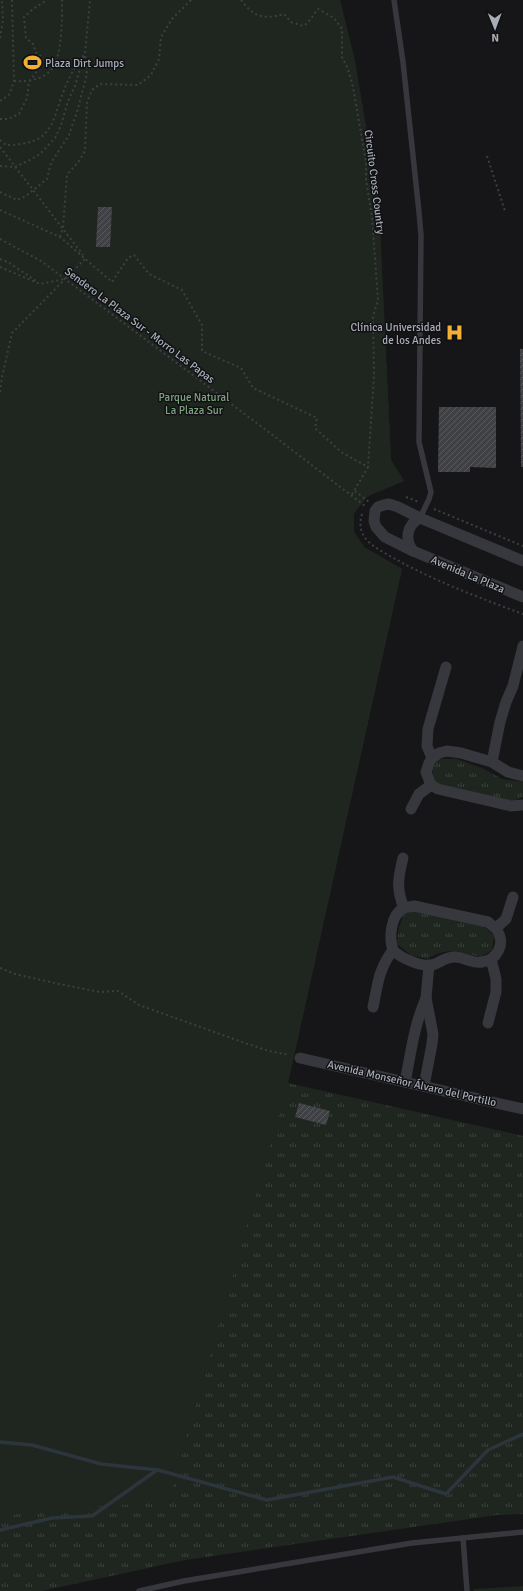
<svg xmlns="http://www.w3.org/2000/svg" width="523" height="1591" font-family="Signika,sans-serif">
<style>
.grass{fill:url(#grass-tufts)}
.green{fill:#1e261f}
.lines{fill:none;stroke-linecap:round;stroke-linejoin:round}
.stream{stroke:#2c353c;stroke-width:3.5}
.building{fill:url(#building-hatch)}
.path{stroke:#3d3f44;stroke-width:2;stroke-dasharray:2 3;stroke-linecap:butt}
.lane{stroke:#37383d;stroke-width:5.5}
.street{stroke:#37383d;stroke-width:11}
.labels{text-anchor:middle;stroke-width:3;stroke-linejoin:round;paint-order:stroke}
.poi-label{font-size:11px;fill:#a8adb8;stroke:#111113;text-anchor:start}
.street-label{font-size:11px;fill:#a8adb8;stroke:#111113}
.park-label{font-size:11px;fill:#7fa381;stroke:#111113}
</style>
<defs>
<pattern id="grass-tufts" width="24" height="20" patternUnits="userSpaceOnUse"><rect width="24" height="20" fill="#1e261f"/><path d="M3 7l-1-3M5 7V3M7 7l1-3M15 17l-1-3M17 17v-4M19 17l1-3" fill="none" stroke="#3c433d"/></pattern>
<pattern id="building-hatch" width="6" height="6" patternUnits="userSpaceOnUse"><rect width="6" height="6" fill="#404145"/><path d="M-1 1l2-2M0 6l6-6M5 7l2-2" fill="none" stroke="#595a5e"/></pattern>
</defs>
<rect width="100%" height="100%" fill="#161618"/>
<g class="grass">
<path d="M0,0H340L355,61L379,207L391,460L404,481L368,496L354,513V532L364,547L402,569L288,1083L523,1136V1514L497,1515L185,1560L42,1591H0Z"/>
<path d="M438,759H457L484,769L502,779L523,782V797L513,801L436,783L432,770Z"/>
<path d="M421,908L480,923L494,936L492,950L481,957C459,952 447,946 427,959L411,955L397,944L399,927L404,914Z"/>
</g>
<g class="green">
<path d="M0,0H340L355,61L379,207L391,460L404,481L368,496L354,513V532L364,547L402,569L288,1083L180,1459L169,1502L70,1508L0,1516Z"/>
<path d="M523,1586V1591H474V1589Z"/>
</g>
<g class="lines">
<g class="stream">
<path d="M0,1442L32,1445L101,1464L158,1470L267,1500L393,1477L446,1494L488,1450L523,1434"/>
<path d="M0,1530L52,1518L92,1516L157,1470"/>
</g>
</g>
<g class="building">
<path d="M98,207H112L110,247H96Z"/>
<path d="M520,349H523V467H521Z"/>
<path d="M439,407H496V468L470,467V472H438Z"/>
<path d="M299,1103L330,1111L326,1125L295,1117Z"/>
</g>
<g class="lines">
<g class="path">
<path d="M241,0C254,17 263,20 284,14L291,22L303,26C310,22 313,15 318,9L334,18L342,29V57L348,69L353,87L366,162V180L372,217L378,301L373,316L374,376L368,467"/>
<path d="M0,38L3,20L2,0"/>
<path d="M14,81C26,82 40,80 49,72C63,60 62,17 62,0"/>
<path d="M0,101L9,95L14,81L12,0"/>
<path d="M0,119H8L19,114L27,98L29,82L43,63L42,57L35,52L34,45L26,38L24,17L33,9L47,0"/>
<path d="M0,140L6,145C15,145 25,144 33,141C54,134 56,109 63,93C68,79 75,66 84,55"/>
<path d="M0,147L83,255"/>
<path d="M487,156L505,211"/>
<path d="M0,166L15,167L30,160L40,154L55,138L61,125L68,101L75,86L84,55"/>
<path d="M0,192L17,200L26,196L47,179L51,163L69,135L77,112L87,74L85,54L90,0"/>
<path d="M0,210L60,237L112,282L128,258L134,255L149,274L182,290L202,325V351L241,368L253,388L317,418L315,428L341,452L368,467L351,496"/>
<path d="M60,237L63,228L67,175L79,161L85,151L87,102L92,90L100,84L138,85L151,75L159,59L161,37L172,19L191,0"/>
<path d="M0,239L41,261L270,433L365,506"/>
<path d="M0,259L8,262L36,281"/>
<path d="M0,267L40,284L65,279L86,258"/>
<path d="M0,392L2,377L12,333L65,279"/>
<path d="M355,491L369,502"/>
<path d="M406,497L419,502"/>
<path d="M434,509L523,546"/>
<path d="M362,514C359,523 360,533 367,540C375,549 387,554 397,560C437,582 480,598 523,614"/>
<path d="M0,968L15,974L59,984L100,992L118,991L139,1005L245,1043L269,1051L289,1055"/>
</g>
<g class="lane">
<path d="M394,0L403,62L419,212L421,235L419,442L431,492L429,499L420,518"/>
<path d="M463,1538L467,1591"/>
<path d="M139,1591L184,1581L412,1543L523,1532"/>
</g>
<g class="street">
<path d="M413,551C404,539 407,525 420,518"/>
<path d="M523,561L420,518L398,507L389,504L384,505L378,507L375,511L374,521L376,527L385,537L413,551L523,597"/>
<path d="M432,758L427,746L428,729L446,667"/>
<path d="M492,762L500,722L506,702L513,686L523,646"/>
<path d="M523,776L508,772L492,762L461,753L447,751L439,753L432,758L429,763L426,772L431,785L438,789L511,806L523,805"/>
<path d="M411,809L419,794L431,785"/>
<path d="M403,858C398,878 396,889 404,908"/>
<path d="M414,906L488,922C491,925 495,927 497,930C506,944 497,960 482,962C472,964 464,957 455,957C446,957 442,961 435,964C425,969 400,958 393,950C389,938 390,915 404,908C406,907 411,907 414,906Z"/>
<path d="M496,928L506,919L513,897"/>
<path d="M373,1007C378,984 378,970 393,950"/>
<path d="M488,1023L496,992V979L491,959"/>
<path d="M300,1058L523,1109"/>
<path d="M405,1082C411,1053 414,1025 426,998"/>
<path d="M424,1086L432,1044L433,1034L426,998L429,965"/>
</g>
</g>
<defs>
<symbol id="stadium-bare" viewBox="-9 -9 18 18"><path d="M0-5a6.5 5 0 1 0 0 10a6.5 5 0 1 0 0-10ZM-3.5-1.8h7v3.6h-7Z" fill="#f2b134" stroke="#111113" stroke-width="2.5" paint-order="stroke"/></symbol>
<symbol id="hospital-bare" viewBox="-9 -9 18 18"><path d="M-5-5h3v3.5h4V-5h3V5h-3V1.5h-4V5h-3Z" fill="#f2b134" stroke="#111113" stroke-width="2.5" paint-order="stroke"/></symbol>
</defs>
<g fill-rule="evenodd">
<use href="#stadium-bare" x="20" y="50" width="25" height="25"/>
<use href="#hospital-bare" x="442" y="320" width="25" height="25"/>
</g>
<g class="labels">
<g class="poi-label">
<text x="45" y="67">Plaza Dirt Jumps</text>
<text x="441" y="331" text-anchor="end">Clínica Universidad<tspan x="441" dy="13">de los Andes</tspan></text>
</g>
<g class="street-label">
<text transform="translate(375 182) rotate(83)" y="4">Circuito Cross Country</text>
<text transform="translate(140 325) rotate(37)" y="4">Sendero La Plaza Sur - Morro Las Papas</text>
<text transform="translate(468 574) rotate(23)" y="4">Avenida La Plaza</text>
<text transform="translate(412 1083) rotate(13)" y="4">Avenida Monseñor Álvaro del Portillo</text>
</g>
<g class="park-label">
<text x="194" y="401">Parque Natural<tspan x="194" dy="13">La Plaza Sur</tspan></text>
</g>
</g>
<g transform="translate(495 28) rotate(179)" stroke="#111113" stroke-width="3" paint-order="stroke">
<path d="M0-3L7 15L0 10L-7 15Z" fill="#a8adb8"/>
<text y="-6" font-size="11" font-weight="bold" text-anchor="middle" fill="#a8adb8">N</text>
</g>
</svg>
